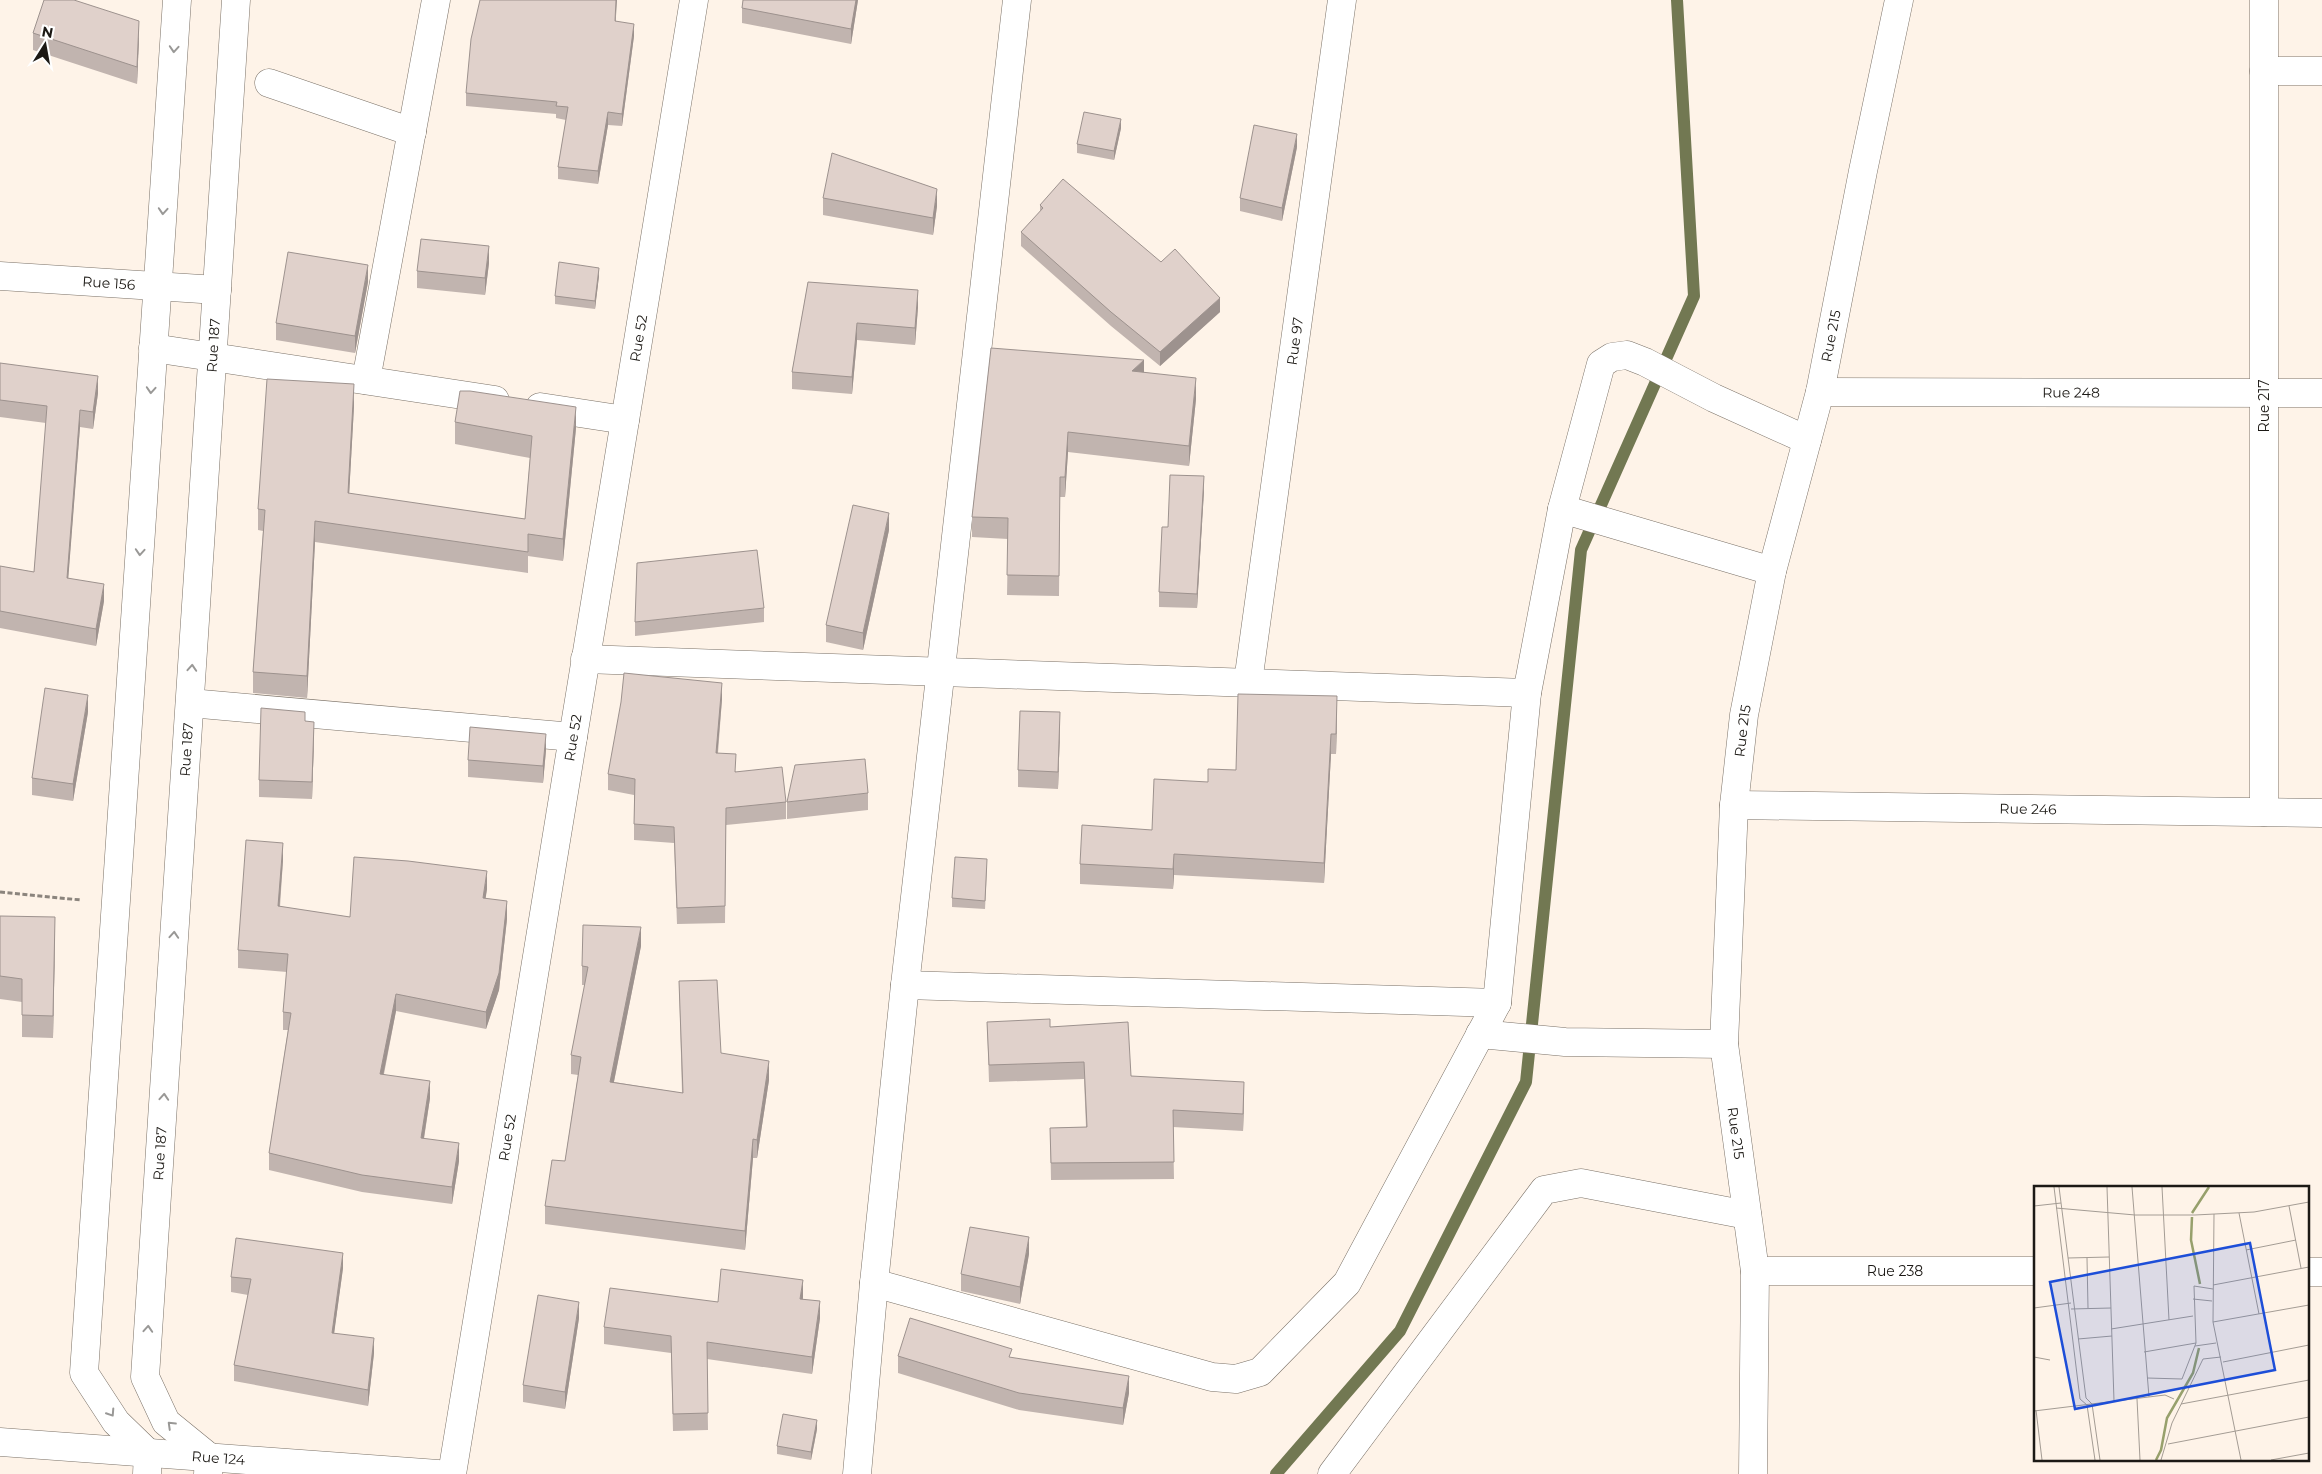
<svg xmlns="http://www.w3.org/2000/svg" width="2322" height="1474" font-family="Montserrat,sans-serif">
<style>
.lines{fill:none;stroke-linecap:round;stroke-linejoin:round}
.stream{stroke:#727852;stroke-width:12}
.minor-casing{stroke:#7b7268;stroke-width:29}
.path{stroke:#8b847d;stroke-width:3;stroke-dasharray:5 2.5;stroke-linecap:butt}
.minor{stroke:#fff;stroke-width:28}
.wall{fill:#c1b4af}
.shaded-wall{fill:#9d928e}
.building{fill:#e0d1cb;stroke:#9d928e}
.oneway{stroke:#999896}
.labels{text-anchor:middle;stroke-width:5;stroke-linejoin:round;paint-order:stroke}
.street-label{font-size:14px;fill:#1c1915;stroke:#fff}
.inset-river{fill:none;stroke:#97a06c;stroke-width:2.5}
.inset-road{fill:none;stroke:#a49c94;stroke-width:1}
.view{fill:#1d4ed8;fill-opacity:0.15;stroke:#1d4ed8;stroke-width:2.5}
.inset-edge{fill:none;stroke:#1c1915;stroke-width:2.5}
</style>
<rect width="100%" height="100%" fill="#fef3e8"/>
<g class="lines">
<path class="stream" d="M1276,1474L1400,1331L1526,1082L1581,550L1694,296L1677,0"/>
<defs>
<g id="minor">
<path d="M2264,0V812"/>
<path d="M2264,71H2322"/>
<path d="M269,83L412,132"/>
<path id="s1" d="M0,276L217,290"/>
<path d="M153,348L495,400"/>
<path d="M366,380L436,0"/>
<path id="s2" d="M1820,392L2322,393"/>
<path d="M540,407L625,420"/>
<path d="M1562,509L1772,571"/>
<path d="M585,659L1527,693"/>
<path id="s3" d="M1248,682L1342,0"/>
<path d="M190,703L573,737"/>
<path id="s4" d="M1734,805L2322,813"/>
<path d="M905,985L1497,1003"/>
<path d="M1480,1034L1565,1042L1724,1044"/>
<path id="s5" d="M1755,1271H2036"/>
<path d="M2308,1272H2322"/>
<path d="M874,1283L1212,1377L1236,1379L1260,1372L1347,1283L1497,1003L1527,693L1562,509L1601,364L1612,357L1627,355L1645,362L1714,398L1807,440"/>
<path id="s6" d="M0,1442L438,1474"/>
<path d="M147,1474L148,1453L116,1422L84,1373L177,0"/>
<path id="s7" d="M208,1474L209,1457L166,1422L145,1377L236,0"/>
<path id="s8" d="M452,1474L694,0"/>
<path d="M857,1474L874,1283L905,985L1017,0"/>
<path d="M1332,1474L1544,1190L1581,1183L1747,1215"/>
<path id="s9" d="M1753,1474L1755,1271L1724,1044L1734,805L1744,715L1772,571L1820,392L1863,171L1899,0"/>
</g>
</defs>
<use href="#minor" class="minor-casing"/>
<path class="path" d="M0,892L81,900"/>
<use href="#minor" class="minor"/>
</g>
<g class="wall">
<path d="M743,0H858L851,44L742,23V8Z"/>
<path d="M616,21L634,36L622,126L608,125L598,184L558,179V167L566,120L556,118V114L466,106V93Z"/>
<path d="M33,33L139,38L137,84L33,50Z"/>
<path d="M1121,128L1114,160L1077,153V144Z"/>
<path d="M1297,147L1282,221L1240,211V198Z"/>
<path d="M823,198L937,206L933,235L823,215Z"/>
<path d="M1040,205L1220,312L1160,366L1111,326L1021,246V232L1040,212Z"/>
<path d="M489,263L485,295L417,288V271Z"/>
<path d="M599,276L595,309L555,304V296Z"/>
<path d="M368,282L355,353L276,340V323Z"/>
<path d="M808,282L918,307L915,345L857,340L852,394L792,389V372Z"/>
<path d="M991,348L1144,372L1196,399L1189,466L1068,452L1065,497H1060L1059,596L1007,595L1008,539L972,537V517Z"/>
<path d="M0,363L98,393L93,429L80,427L68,578L104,601L96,646L0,628V566L34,572L46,423L0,417Z"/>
<path d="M354,406L349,494L525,519L530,458L455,444V422L576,428L563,561L528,556V573L315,542L307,698L253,693V672L263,531L258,530V509Z"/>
<path d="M1204,490L1197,608L1159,607V592L1168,527Z"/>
<path d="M889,530L863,650L826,642V625Z"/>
<path d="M764,608V622L635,636V622Z"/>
<path d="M722,699L718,753L736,772L786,802V819L726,825L725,923L677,924L674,843L634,840V795L608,790V774Z"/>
<path d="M88,712L73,801L32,795V778Z"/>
<path d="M1337,717L1336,754H1331L1324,883L1174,875L1173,889L1080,884V864L1152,830L1208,782L1236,770Z"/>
<path d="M305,721L314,739L312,799L259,797V780Z"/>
<path d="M1060,729L1058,789L1018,787V770Z"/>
<path d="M546,750L543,783L468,777V760Z"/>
<path d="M868,793V810L787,819V802Z"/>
<path d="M283,860L280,907L350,917L487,889L485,899L507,919L499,990L486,1029L396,1011L384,1074L430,1098L424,1139L459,1161L452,1204L362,1192L269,1170V1153L288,1030H283V1012L287,972L238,968V950Z"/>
<path d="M987,868L985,909L952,907V898Z"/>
<path d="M0,916L55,939L53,1038L22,1037V1002L0,999Z"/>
<path d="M641,946L614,1082L682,1093L679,981L721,1053L769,1080L757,1158H753L745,1250L545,1224V1206L565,1161L578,1075L571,1074V1055L585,985H582V966Z"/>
<path d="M987,1022L1050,1027L1131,1076L1244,1099L1243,1131L1173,1127L1174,1179L1051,1180L1050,1128L1086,1127L1084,1079L989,1082Z"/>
<path d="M1029,1254L1020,1304L961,1291V1274Z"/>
<path d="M343,1268L334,1333L374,1353L368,1406L234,1381V1365L248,1295L231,1292V1277Z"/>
<path d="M803,1297V1299L820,1318L812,1374L707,1359L708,1430L673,1431L671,1353L604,1344V1327L718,1302Z"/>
<path d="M579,1318L565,1409L523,1402V1385Z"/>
<path d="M898,1356L1012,1358L1129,1393L1123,1425L1019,1410L898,1373Z"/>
<path d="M817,1429L811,1460L777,1454V1446Z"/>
</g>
<g class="shaded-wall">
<path d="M616,0H617L615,33V21Z"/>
<path d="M856,0H858L851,44V29Z"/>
<path d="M139,21V38L137,84V67Z"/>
<path d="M634,24V36L622,126V114Z"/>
<path d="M608,112V125L598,184V171Z"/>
<path d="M1121,119V128L1114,160V151Z"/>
<path d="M1297,134V147L1282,221V208Z"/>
<path d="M937,189V206L933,235V218Z"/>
<path d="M489,246V263L485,295V278Z"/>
<path d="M368,265V282L355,353V336Z"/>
<path d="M599,268V276L595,309V301Z"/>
<path d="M918,290V307L915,345V328Z"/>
<path d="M1220,298V312L1160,366V352Z"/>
<path d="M857,323V340L852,394V377Z"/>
<path d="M1144,360V380L1132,371Z"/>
<path d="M98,376V393L93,429V412Z"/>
<path d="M1196,378V399L1189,466V446Z"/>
<path d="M354,384V406L348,515V493Z"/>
<path d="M576,407V428L563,561V539Z"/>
<path d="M80,410V427L67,595V578Z"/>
<path d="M1068,432V452L1065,497V477Z"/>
<path d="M1204,476V490L1197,608V594Z"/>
<path d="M889,513V530L863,650V633Z"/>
<path d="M315,521V542L307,698V676Z"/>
<path d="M104,584V601L96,646V629Z"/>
<path d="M722,683V699L716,769V753Z"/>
<path d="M88,695V712L73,801V784Z"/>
<path d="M1337,696V717L1336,754V734Z"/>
<path d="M1060,712V729L1058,789V772Z"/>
<path d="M314,722V739L312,799V782Z"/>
<path d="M546,734V750L543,783V766Z"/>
<path d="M1331,734V754L1324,883V863Z"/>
<path d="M283,843V860L278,924V906Z"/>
<path d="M1174,854V875L1173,889V869Z"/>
<path d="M487,871V889L483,916V898Z"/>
<path d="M507,901V919L499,990L486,1029V1012Z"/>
<path d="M55,917V939L53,1038V1016Z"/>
<path d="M641,927V946L610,1101V1082Z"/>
<path d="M396,994V1011L380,1091V1074Z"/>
<path d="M769,1061V1080L757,1158V1140Z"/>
<path d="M430,1081V1098L421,1156V1138Z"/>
<path d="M1244,1082V1099L1243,1131V1114Z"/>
<path d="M753,1139V1158L745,1250V1231Z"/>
<path d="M459,1143V1161L452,1204V1187Z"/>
<path d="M1029,1237V1254L1020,1304V1287Z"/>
<path d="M343,1253V1268L332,1349V1333Z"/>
<path d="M803,1280V1297L800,1316V1299Z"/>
<path d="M820,1301V1318L812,1374V1357Z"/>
<path d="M579,1302V1318L565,1409V1392Z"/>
<path d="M374,1338V1353L368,1406V1390Z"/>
<path d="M1129,1376V1393L1123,1425V1408Z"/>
<path d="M817,1420V1429L811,1460V1452Z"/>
</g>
<g class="building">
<path d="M44,0H74L139,21L137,67L33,33Z"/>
<path d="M480,0H616L615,21L634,24L622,114L608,112L598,171L558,167L568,107L556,106L557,102L466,93L471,39Z"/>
<path d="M743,0H856L851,29L742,8Z"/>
<path d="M1084,112L1121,119L1114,151L1077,144Z"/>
<path d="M1254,125L1297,134L1282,208L1240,198Z"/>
<path d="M832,153L937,189L933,218L823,198Z"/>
<path d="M1063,179L1161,262L1175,249L1220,298L1160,352L1111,312L1021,232L1043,208L1040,205Z"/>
<path d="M421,239L489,246L485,278L417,271Z"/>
<path d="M288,252L368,265L355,336L276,323Z"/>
<path d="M559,262L599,268L595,301L555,296Z"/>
<path d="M808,282L918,290L915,328L857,323L852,377L792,372Z"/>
<path d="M991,348L1144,360L1132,371L1196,378L1189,446L1068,432L1065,477H1060L1059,576L1007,575L1008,518L972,517Z"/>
<path d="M0,363L98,376L93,412L80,410L67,578L104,584L96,629L0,611V566L34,572L47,406L0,400Z"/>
<path d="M267,379L354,384L348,493L525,519L532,436L455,422L460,391H470L576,407L563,539L528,534V552L315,521L307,676L253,672L265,510L258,509Z"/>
<path d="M1170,475L1204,476L1197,594L1159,592L1162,527H1168Z"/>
<path d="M853,505L889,513L863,633L826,625Z"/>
<path d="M757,550L764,608L635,622L637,563Z"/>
<path d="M624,673L722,683L716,753L736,754L735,772L782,767L786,802L726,808L725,906L677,908L674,827L634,824L635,779L608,774L621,702Z"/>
<path d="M45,688L88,695L73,784L32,778Z"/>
<path d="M1238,694L1337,696L1336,734H1331L1324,863L1174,854L1173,869L1080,864L1082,825L1152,830L1154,779L1208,782V769L1236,770Z"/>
<path d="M261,708L305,712V721L314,722L312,782L259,780Z"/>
<path d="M1020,711L1060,712L1058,772L1018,770Z"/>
<path d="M470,727L546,734L543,766L468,760Z"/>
<path d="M865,759L868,793L787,802L795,765Z"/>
<path d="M246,840L283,843L278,906L350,917L354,857L408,861L487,871L483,898L507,901L499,973L486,1012L396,994L380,1074L430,1081L421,1138L459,1143L452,1187L362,1175L269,1153L291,1013L283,1012L288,954L238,950Z"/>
<path d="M955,857L987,859L985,901L952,898Z"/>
<path d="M0,916L55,917L53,1016L22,1015V979L0,976Z"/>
<path d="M583,925L641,927L610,1082L683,1093L679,981L717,980L721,1053L769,1061L757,1140L753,1139L745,1231L545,1206L552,1160L565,1161L581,1057L571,1055L588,967L582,966Z"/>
<path d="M1050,1019V1027L1128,1022L1131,1076L1244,1082L1243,1114L1173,1110L1174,1162L1051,1163L1050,1128L1087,1127L1084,1062L989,1065L987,1022Z"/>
<path d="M970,1227L1029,1237L1020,1287L961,1274Z"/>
<path d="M236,1238L343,1253L332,1333L374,1338L368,1390L234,1365L251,1279L231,1277Z"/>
<path d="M721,1269L803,1280L800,1299L820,1301L812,1357L707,1342L708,1413L673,1414L671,1336L604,1327L610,1288L718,1302Z"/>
<path d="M538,1295L579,1302L565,1392L523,1385Z"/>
<path d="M910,1318L1012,1349L1009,1357L1129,1376L1123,1408L1019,1393L898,1356Z"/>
<path d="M783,1414L817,1420L811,1452L777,1446Z"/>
</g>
<defs><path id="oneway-chevron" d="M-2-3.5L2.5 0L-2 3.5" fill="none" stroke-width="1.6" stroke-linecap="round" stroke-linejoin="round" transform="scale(1.25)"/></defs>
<g class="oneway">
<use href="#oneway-chevron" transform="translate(174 49) rotate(94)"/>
<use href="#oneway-chevron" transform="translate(163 211) rotate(94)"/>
<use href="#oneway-chevron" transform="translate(151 390) rotate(94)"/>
<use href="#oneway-chevron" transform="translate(140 552) rotate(94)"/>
<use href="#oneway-chevron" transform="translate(192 668) rotate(-86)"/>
<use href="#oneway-chevron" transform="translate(174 935) rotate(-86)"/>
<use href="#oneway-chevron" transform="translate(164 1097) rotate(-86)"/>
<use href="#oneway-chevron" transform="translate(148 1329) rotate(-86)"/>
<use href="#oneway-chevron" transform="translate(111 1413) rotate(57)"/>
<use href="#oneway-chevron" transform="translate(171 1425) rotate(-136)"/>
</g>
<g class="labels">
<g class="street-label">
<text dy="5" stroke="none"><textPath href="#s1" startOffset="109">Rue 156</textPath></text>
<text dy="5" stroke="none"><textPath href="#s9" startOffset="1151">Rue 215</textPath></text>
<text dy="5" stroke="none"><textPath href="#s8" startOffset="1151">Rue 52</textPath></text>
<text dy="5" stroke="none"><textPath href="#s3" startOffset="344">Rue 97</textPath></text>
<text dy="5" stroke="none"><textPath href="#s7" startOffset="1156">Rue 187</textPath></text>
<text dy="5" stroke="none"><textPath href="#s2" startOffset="251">Rue 248</textPath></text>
<text transform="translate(2264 406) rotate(-90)" y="5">Rue 217</text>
<text dy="5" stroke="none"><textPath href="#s9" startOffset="746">Rue 215</textPath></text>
<text dy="5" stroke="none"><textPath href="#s8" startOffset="746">Rue 52</textPath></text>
<text dy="5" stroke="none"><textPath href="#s7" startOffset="751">Rue 187</textPath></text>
<text dy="5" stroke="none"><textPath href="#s4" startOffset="294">Rue 246</textPath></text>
<text transform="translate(1736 1133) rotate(82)" y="5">Rue 215</text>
<text dy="5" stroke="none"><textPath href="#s8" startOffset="341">Rue 52</textPath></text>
<text dy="5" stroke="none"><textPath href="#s7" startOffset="346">Rue 187</textPath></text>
<text dy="5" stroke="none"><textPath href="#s5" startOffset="140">Rue 238</textPath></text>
<text dy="5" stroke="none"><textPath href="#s6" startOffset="219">Rue 124</textPath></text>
</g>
</g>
<g transform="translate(2034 1186)">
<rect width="275" height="275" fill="#fef3e8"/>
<path class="inset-river" d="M158,27L175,1M158,31L157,54L166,98M122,274L127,264L133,232L159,187L165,162"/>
<path class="inset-road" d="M20,1L46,213L53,219L61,274M25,1L52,212L58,218L66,274M73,1L80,215M98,1L115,211M128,1L135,134M0,20L27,17M255,20L267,82M22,22L101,29H161L220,26L275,16M205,27L225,128M180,28L179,136L207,274M212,64L262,54M34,72L75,71M53,72L54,122M179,99L275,81M159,113L178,115M0,122L37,117M37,123L77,122M179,136L275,119M77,143L159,130M44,153L78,150M161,160L182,157M110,166L162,157M0,171L16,174M189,176L275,159M113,192L148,193L162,157L160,100L179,103M103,213L106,274M147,218L275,194M2,224L8,274M0,225L131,209L140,213M134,258L275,231M127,274L138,237L169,173L187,171M237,274L275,267"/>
<path class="view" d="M216,57L241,184L41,223L16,96Z"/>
<rect width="275" height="275" class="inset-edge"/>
</g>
<g transform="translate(45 45) rotate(11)" stroke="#ffffff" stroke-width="4" paint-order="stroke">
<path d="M0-4L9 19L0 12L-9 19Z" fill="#1c1915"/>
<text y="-8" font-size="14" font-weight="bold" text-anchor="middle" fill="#1c1915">N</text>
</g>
</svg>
